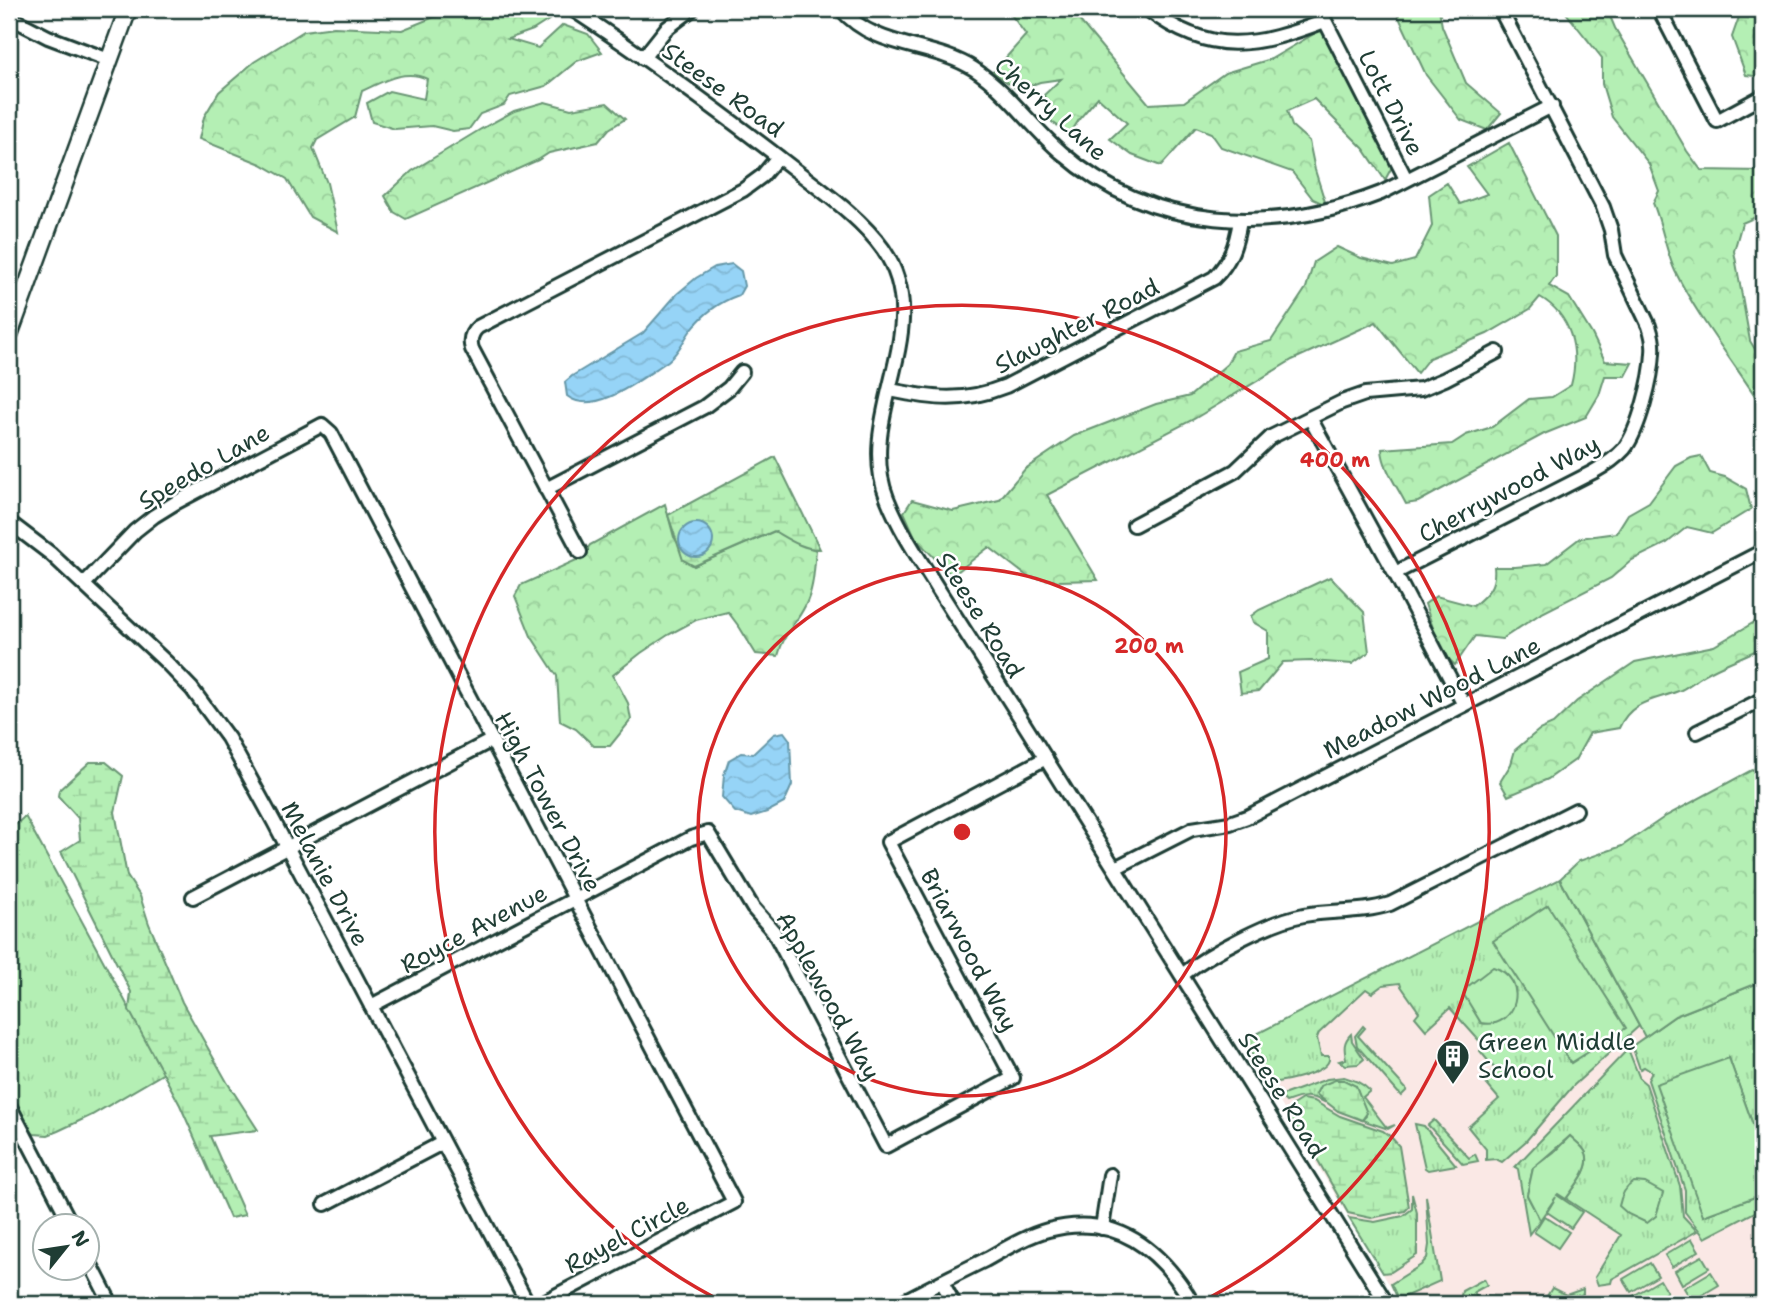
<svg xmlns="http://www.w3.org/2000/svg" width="1772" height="1313" font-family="'Shantell Sans',sans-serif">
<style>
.built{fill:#fae8e5}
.grass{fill:url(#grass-tufts);stroke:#6a9674;stroke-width:2}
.forest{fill:url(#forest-crowns);stroke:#6a9674;stroke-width:2}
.wetland{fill:url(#wetland-marsh);stroke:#6a9674;stroke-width:2}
.green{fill:#b4efb4;stroke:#6a9674;stroke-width:2}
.water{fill:url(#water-waves);stroke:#6698a9;stroke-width:2}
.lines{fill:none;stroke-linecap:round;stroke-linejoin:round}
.minor-casing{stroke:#1f3d34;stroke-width:18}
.major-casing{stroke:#1f3d34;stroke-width:21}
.minor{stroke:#fff;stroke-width:12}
.major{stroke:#fff;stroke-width:16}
.ring{fill:none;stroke:#d62828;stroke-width:3.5}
.labels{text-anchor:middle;stroke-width:5;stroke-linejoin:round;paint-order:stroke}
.street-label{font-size:24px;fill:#1f3d34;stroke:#fff}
.poi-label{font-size:24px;fill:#1f3d34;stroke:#fff;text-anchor:start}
.centre{fill:#d62828;stroke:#fff;stroke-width:3.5}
.ring-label{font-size:21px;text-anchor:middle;font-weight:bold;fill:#d62828;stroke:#fff;stroke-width:5;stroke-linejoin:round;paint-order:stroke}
</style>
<defs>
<pattern id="grass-tufts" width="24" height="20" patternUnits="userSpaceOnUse" patternTransform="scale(1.75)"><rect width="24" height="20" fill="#b4efb4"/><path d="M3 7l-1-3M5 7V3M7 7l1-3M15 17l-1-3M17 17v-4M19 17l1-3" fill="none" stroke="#9ace9b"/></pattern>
<pattern id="forest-crowns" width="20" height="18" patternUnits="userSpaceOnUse" patternTransform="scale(1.75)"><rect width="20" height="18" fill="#b4efb4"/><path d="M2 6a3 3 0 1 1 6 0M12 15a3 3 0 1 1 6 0" fill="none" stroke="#9ace9b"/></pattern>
<pattern id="wetland-marsh" width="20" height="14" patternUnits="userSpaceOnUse" patternTransform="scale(1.75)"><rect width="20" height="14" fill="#b4efb4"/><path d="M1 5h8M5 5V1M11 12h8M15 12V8" fill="none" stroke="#9ace9b"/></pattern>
<pattern id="water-waves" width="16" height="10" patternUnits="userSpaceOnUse" patternTransform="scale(1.75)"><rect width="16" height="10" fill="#96d4f7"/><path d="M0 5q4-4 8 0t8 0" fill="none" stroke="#81b7d4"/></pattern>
</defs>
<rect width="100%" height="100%" fill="#fff"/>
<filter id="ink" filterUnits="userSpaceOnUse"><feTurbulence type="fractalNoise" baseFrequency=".0143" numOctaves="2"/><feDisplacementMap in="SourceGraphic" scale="14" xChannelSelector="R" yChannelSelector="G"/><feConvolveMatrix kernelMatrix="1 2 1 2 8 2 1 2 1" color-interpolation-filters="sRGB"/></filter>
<g filter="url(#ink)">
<path class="built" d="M1560,879L1645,1037L1763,981V1304H1401L1243,1041Z"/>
<g class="grass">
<path d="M25,816L164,1073L92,1115L58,1131L48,1135L34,1134L27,1128L9,1092V906L11,905L9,902V831Z"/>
<path d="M1560,879L1639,1026L1573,1086L1526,1141L1502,1162L1496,1159L1486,1160V1149L1468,1127L1499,1099L1483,1080L1495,1069L1480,1051L1484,1046L1450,1008L1426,1030L1415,1017L1419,1012L1401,986L1400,983L1383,985L1372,993L1366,989L1319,1033L1317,1038L1321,1056H1329V1060C1325,1074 1285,1081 1271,1083L1243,1041Z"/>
<path d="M1763,981V1033L1755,1038L1763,1063V1153L1729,1058L1703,1216L1763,1194V1208L1705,1238L1685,1212V1190L1648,1080L1652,1072L1644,1067L1640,1069L1632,1046L1675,1016Z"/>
<path d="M1363,1026L1365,1028L1358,1036L1407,1090L1401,1096L1357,1046L1355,1036Z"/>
<path d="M1351,1034L1352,1041L1364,1059L1358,1064L1345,1065L1339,1061L1346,1059C1344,1048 1343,1042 1351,1034Z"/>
<path d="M1628,1049L1640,1079L1646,1084L1680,1186L1683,1216L1697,1231L1612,1279L1611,1283L1598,1285L1595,1277L1621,1235L1566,1199C1574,1187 1592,1168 1586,1153C1583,1146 1575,1141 1570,1136L1533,1168L1527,1195L1540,1220L1529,1234L1518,1169L1515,1167Z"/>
<path d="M1344,1077C1354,1080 1363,1083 1370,1091L1363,1097L1387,1128L1395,1125L1388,1129L1362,1120L1366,1116L1356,1086L1317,1095L1326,1103C1310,1094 1302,1096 1286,1102L1280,1096L1327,1079Z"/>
<path d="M1434,1120L1469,1158L1475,1154L1478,1161L1463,1164L1428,1125Z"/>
<path d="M1415,1124L1424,1126L1456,1165L1428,1170L1425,1168Z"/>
<path d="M1412,1194L1417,1213V1255L1391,1272L1383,1273L1349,1218L1375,1222L1403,1216L1412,1209Z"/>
<path d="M1426,1196L1440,1281L1404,1297H1397L1391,1284L1421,1265L1427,1258L1429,1245Z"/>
<path d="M1484,1279L1487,1285L1474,1292L1480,1304H1464L1461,1296L1462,1291Z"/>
<path d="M1552,1288L1566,1295L1583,1289V1294L1564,1304H1530L1547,1296Z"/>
</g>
<g class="forest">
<path d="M454,9H533L552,18L533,30L508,39L538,48L563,25L588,34L602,52L577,61L546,86L510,96L504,105L480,114L469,129L453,131L432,126L395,129L372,122L367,103L389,91L424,99L427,79C405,68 382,82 362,91L355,117L317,140L313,148L327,183L338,232L310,217L287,179L261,164L199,139L204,117L219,92L254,62L304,31L334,27L402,30Z"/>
<path d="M1007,9H1070L1149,104L1184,102L1225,73L1271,59L1324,28L1393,165L1385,180L1364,149L1314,99L1287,111L1292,126L1309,141L1315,170L1326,205L1313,199L1292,172L1221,147L1211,133L1196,127L1161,166L1132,155L1110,139L1127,123L1098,97L1080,118L1070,134L1052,122L1044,95L1061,79L1040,82L1018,90L993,72L1026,35Z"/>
<path d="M1395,9H1439L1442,26L1466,83L1501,113L1487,130L1461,120L1426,75Z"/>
<path d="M1563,9H1607L1615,28L1687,151L1701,170L1762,171L1763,169V214L1742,223L1734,251L1750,341L1763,362V408C1734,362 1699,320 1675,271C1666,252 1662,224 1653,203L1659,191L1649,164L1612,117L1602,84V58Z"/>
<path d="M1717,9H1758L1763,19V77L1746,75L1732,37L1739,17L1721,16Z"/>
<path d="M545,102L571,109L607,103L625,119L609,129L598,142L549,153L538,160L406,219L394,212L385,196L412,171L481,129L514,111Z"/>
<path d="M1509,143L1556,236V276L1549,286L1569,297L1592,334L1605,361L1632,363L1625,376H1605L1599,395L1586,417L1544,434L1418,502L1406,504C1397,486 1383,468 1382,449L1452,444L1466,435L1492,427L1529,399L1552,397L1571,385C1580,350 1571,315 1540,297L1530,309L1487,334L1429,358L1417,373L1376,322L1292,360L1194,419L1047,495L1098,580L1059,581L1028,577L989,547L952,576L916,539L904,512L912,500L953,511L999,500L1025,469L1074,436L1156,404L1190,396L1227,364L1234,351L1271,341L1306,288L1314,262L1337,247L1361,258L1393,266L1415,260L1432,226L1429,195L1447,183L1460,204L1487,194L1467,167Z"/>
<path d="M1701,456L1710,473L1725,477L1746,489L1751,509L1712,533L1687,527L1667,543L1632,560L1611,578L1540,614L1502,639L1475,636L1455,665L1441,652L1425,604L1436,596L1473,606C1488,594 1496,586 1494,567H1515L1546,564L1580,538L1616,533L1628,514L1649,502L1676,466L1691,458Z"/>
<path d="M665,504L674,537L694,566L775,531L800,544L816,550C814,569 814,589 805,606C795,626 784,632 778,656L756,654L740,628L728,612L696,620L668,635L641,653L613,675L628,703L631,720L610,746H594L576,729L560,721L557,676L531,636L515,596L521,585L581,558L590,545Z"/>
<path d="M1330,577L1364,612L1369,652L1352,664L1311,661L1283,662L1259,691L1241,693L1238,672L1268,659V631L1253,622L1251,616L1259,610Z"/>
<path d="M1763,617V647C1744,657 1722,664 1704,675C1696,680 1689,686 1681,690C1655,701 1632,699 1619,728L1590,733L1575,760L1548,779L1508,796L1500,782L1511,764L1515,750L1539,730L1553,724L1577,701L1635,662L1714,646Z"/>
<path d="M1763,764V981L1675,1016L1645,1037L1560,879L1579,861L1622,846L1666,816Z"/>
</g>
<g class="wetland">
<path d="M775,457L820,549C804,550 788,539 774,531L694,566L683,560L668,515Z"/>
<path d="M90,762H106L123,776L115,812L127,876L140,896L149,924L182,1002L227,1082L258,1130L210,1136L245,1215L230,1218L180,1105L129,1010L131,992L61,852L80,840L78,818L58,796L59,790Z"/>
<path d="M1335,1080H1344L1356,1086L1367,1113L1362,1120L1338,1111L1316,1094L1320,1086Z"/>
<path d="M1302,1099L1314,1101L1340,1116L1383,1131L1391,1137L1399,1146L1408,1201L1409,1207L1405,1211L1371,1218L1348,1213L1308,1143L1289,1118L1291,1106Z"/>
</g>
<g class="green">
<path d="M1548,905L1626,1028L1571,1063L1493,941Z"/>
<path d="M1493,967C1531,978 1517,1031 1481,1023L1464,995L1467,987Z"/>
<path d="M1729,1058L1763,1153V1194L1703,1216L1656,1084Z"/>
<path d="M1570,1136C1575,1141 1583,1146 1586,1153C1592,1168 1574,1187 1566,1199L1558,1194L1557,1195L1582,1212L1571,1228L1547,1212L1556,1197L1540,1220L1527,1195L1533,1168L1554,1152Z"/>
<path d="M1634,1182L1645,1183L1663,1193L1656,1216L1647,1223L1628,1214L1619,1206C1621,1196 1625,1187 1634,1182Z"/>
<path d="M1544,1216L1569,1232L1558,1248L1534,1232Z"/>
<path d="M1692,1239L1699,1251L1672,1267L1665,1255Z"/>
<path d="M1702,1256L1709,1268L1682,1284L1675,1271Z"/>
<path d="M1650,1263L1658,1276L1631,1292L1623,1279Z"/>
<path d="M1711,1272L1719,1285L1692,1301L1684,1288Z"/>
<path d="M1660,1280L1667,1292L1647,1304H1638L1633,1296Z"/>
</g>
<g class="water">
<path d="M732,264L741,271L744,286L739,295C719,302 704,313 691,330C683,341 679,352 668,361C643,377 595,418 567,396L565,382L572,376L643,333L677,294L696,278L715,267Z"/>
<circle cx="696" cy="540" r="17"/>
<path d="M784,732L790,740L792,785L784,803L767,812L751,817L735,812L722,797L724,775L729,760L741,753L753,754L774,734Z"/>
</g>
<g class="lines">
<defs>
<g id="minor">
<path d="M572,9C648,59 722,113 794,169C825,193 860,217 883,249C938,329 854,415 887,498C900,531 920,560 938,589C974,646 1011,702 1046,759C1160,941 1274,1122 1387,1304"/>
<path d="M841,9C876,50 931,42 974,69C1008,91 1031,127 1062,153C1153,232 1273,235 1381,193L1552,106"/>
<path d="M1147,9C1211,57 1256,47 1325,21"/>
<path d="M1319,9L1406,179"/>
<path d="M1659,9L1717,121L1763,96"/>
<path d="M9,17L48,37L109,60"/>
<path d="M643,58L666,29L692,9"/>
<path d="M890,390C934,399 963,403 1006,386L1214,278C1231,261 1236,244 1240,221"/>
<path d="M1310,418L1395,573L1464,705"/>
<path d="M546,489L704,407L729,388L742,372"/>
<path d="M9,522L51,554L166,662L192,689L228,738L274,822L528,1304"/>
<path d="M1134,525L1235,471L1271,437L1342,402L1365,394L1421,389L1445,379L1497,352"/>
<path d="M580,552L472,349C469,340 471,333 478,327L743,190L762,176L778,157"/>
<path d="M1395,573L1593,472C1604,466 1615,459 1624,449C1639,430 1652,378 1653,353C1654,344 1652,335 1649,326L1615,255L1611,230L1603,207L1500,9"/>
<path d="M84,584L135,531L154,516L175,503L322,425L331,433L734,1202L540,1304"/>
<path d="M1697,732L1763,699"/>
<path d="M1115,868L1192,829L1230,823L1247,817L1763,551"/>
<path d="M193,897L492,740"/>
<path d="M1182,975C1210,953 1270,921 1304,915C1333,910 1362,913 1390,904L1576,810"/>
<path d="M371,1006L691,838L708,833L753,908L774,932L886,1146L1013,1078L888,842L1046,758"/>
<path d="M9,1105L72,1226"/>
<path d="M325,1204L442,1143"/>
<path d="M1102,1228L1110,1175"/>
<path d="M88,1259L111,1304"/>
<path d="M942,1282L954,1304"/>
<path d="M898,1304C927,1289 956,1274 985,1260C1005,1249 1026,1236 1048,1230C1116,1212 1161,1249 1193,1304"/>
</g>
<path id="major" d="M9,335L128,9"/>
</defs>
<use href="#minor" class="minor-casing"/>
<use href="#major" class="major-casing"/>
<use href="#minor" class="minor"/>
<use href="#major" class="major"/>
</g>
</g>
<g class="ring">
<circle cx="962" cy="832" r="264"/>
<path d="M727 1304A527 527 0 1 1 1197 1304"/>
</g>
<defs>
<symbol id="building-pin" viewBox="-11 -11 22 30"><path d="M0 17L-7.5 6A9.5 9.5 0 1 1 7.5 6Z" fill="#1f3d34" stroke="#fff"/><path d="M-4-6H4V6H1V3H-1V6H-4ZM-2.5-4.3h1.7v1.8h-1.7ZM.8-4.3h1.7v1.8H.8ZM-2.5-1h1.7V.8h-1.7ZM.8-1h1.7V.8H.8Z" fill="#fff"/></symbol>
</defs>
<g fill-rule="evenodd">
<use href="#building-pin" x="1434" y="1037" width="38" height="52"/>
</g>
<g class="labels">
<g class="street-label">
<text transform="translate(723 90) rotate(36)" y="8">Steese Road</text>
<text transform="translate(1391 103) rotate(63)" y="8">Lott Drive</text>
<text transform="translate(1051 109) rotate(42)" y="8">Cherry Lane</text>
<text transform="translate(1077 326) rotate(-27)" y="8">Slaughter Road</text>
<text transform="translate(204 467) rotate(-30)" y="8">Speedo Lane</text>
<text transform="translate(1509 489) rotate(-28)" y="8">Cherrywood Way</text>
<text transform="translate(980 615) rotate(58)" y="8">Steese Road</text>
<text transform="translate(1432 698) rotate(-27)" y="8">Meadow Wood Lane</text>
<text transform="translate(548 802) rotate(62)" y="8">High Tower Drive</text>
<text transform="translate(325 874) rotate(62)" y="8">Melanie Drive</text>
<text transform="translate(474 929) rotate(-28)" y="8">Royce Avenue</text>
<text transform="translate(969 950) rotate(62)" y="8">Briarwood Way</text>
<text transform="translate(828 996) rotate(61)" y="8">Applewood Way</text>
<text transform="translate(1282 1095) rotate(58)" y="8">Steese Road</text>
<text transform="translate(627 1235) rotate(-28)" y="8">Rayel Circle</text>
</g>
<g class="poi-label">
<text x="1478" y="1050">Green Middle<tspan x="1478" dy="28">School</tspan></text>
</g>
</g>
<circle cx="962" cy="832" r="10" class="centre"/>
<g class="ring-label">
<text x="1335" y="467">400 m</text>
<text x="1149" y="653">200 m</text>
</g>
<rect width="1772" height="1313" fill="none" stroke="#fff" stroke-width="35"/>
<rect x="18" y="18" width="1737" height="1278" fill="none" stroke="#1f3d34" stroke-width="2.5" filter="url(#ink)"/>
<g transform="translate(66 1247) rotate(60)"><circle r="33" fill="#ffffff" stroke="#a5b1ae" stroke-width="2"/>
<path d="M0-5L12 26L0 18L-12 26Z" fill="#1f3d34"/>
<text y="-10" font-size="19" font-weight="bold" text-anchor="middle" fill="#1f3d34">N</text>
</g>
</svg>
